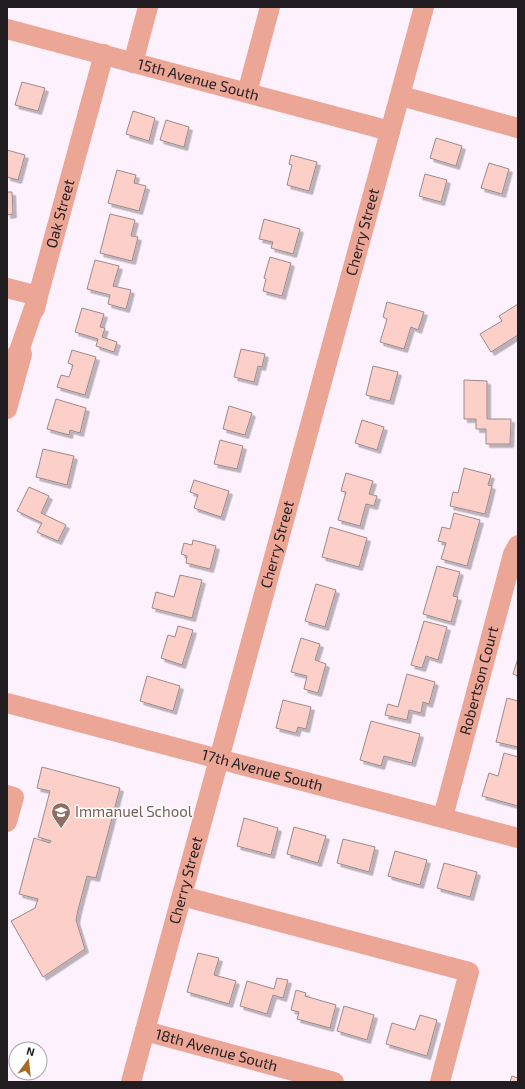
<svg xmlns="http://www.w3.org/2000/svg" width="525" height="1089" font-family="'Exo 2',sans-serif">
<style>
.building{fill:#fccfc9;stroke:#9c8a88;filter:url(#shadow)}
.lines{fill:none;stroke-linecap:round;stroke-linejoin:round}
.minor{stroke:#eba696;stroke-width:20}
.labels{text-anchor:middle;stroke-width:3;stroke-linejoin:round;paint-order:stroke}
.street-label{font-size:15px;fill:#201c20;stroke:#fff}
.education-label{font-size:15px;fill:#785e54;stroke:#fff;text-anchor:start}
</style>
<defs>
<filter id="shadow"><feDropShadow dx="3.5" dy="3.5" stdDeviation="0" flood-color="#0004"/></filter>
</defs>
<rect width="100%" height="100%" fill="#fdf1fe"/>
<g class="building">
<path d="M22,82L45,88L38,111L15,105Z"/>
<path d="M133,111L155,118L149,141L126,134Z"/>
<path d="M166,120L189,127L184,147L160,140Z"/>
<path d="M436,138L462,146L456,166L430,158Z"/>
<path d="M7,150L25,155L18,180L7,177Z"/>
<path d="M291,155L317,162L309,191L287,185L292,165L289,164Z"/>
<path d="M489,163L509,169L502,194L481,188Z"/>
<path d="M117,170L136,175L134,183L146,186L139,211L108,203Z"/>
<path d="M425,174L447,180L441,202L419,196Z"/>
<path d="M7,192H12L13,214L7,215Z"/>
<path d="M110,214L135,220L131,236L138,237L132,261L100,253Z"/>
<path d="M264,219L300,229L293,254L271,248L273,242L259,239Z"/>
<path d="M270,257L291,263L282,296L263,291L266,279L264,278Z"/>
<path d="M95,260L119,266L113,286L131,290L126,309L108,304L110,295L87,289Z"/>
<path d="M387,302L424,312L418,330L411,327L404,349L380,342L387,319L383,317Z"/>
<path d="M518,304V335L491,352L480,334L502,321L499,316Z"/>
<path d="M82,308L104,314L100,327L105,328L102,337L117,342L114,352L96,346L98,339L75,332Z"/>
<path d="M241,349L265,354L262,367L258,366L254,382L234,377Z"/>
<path d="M72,350L96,357L85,395L57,387L61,375L69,377L73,365L68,363Z"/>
<path d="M373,366L398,372L390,401L366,395Z"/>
<path d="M464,380L487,381V419H511L510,444H486V429H476V419H464Z"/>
<path d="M56,399L86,408L80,433L70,430L69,435L47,429Z"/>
<path d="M229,406L252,413L245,435L223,429Z"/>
<path d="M362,420L384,427L377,450L355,443Z"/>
<path d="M220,440L243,446L237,469L214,464Z"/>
<path d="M43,449L74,456L67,485L36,477Z"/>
<path d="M464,468L491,475L488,485L492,486L485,514L450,506L453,492L458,493Z"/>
<path d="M346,473L373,481L369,494L377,496L374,506L366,504L360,526L338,520L346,492L341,491Z"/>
<path d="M194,480L229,491L221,517L194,508L198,495L190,492Z"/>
<path d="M29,487L49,496L41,513L66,525L58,541L37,532L42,523L17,511Z"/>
<path d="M454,513L480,520L467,566L441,559L446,543L438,541L442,527L450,529Z"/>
<path d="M330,527L367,538L359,567L322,557Z"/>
<path d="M193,540L216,546L210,569L186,563L187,556L181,554L184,543L192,545Z"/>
<path d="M437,566L460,572L453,596L458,597L451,622L423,614Z"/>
<path d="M180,575L202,580L192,618L152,608L156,592L174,597Z"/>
<path d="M316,584L336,590L325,627L305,621Z"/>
<path d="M424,621L447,627L438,660L426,656L422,668L411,665Z"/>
<path d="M178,626L193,630L182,665L161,658L168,635L175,637Z"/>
<path d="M301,638L320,644L315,660L326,664L318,693L304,689L307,676L291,672Z"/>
<path d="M518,658V676L513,674Z"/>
<path d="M407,674L435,682L429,704L423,702L421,713L409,710L407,720L385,715L388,704L398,707Z"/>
<path d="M147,676L180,686L173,711L140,701Z"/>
<path d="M507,698L518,701V747L496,742Z"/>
<path d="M283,700L311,707L306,729L298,727L296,733L276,728Z"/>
<path d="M371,721L420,734L412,763L384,756L381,766L360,760Z"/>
<path d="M504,753L518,757V806L482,796L489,773L498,776Z"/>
<path d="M42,767L120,788L96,878L87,876L78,910L76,920L85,949L43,977L11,921L35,908L38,899L19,894L34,838L50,843L51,841L38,837L50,791L37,788Z"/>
<path d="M244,818L278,828L271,855L237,846Z"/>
<path d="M294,827L326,836L318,863L287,854Z"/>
<path d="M343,839L375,847L369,872L337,863Z"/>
<path d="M395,851L427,860L420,885L388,876Z"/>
<path d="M444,863L477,872L470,897L437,888Z"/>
<path d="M198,953L219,958L214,975L236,981L229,1004L187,992Z"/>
<path d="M277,978L288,980L283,998L273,995L267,1014L240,1006L247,981L274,989Z"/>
<path d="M296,990L306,993L305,996L336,1005L330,1028L297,1019L299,1012L291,1010Z"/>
<path d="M344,1006L374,1015L367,1040L337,1031Z"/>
<path d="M420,1015L437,1020L427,1056L386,1044L392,1023L415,1030Z"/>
<path d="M512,1076L518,1078V1082H510Z"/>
</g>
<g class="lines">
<g class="minor">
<path id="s1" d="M7,29L390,131"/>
<path d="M133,63L148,7"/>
<path d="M247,93L270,7"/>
<path d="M401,96L518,128"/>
<path d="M7,288L38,296L35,309"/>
<path id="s2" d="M7,369L19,351L38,296L104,54"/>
<path d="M7,409L22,354"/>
<path id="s3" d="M7,703L518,838"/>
<path d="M7,795L14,797L7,822"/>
<path id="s4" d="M443,817L513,554L518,545"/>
<path d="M182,896L469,972L440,1082"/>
<path id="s5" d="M145,1031L334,1082"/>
<path id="s6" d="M131,1082L424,7"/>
</g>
</g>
<defs>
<symbol id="school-pin" viewBox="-11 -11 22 30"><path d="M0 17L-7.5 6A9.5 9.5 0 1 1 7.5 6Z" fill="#8d6e63" stroke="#fff"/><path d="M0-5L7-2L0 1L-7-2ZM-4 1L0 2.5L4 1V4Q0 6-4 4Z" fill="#fff"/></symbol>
</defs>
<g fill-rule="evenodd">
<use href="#school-pin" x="50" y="801" width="22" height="30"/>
</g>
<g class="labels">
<g class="street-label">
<text dy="5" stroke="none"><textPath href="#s1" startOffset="198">15th Avenue South</textPath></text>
<text dy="5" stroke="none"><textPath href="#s2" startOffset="165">Oak Street</textPath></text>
<text dy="5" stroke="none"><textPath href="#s6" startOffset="881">Cherry Street</textPath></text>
<text dy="5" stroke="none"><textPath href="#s6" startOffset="557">Cherry Street</textPath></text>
<text dy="5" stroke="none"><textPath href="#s4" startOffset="141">Robertson Court</textPath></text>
<text dy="5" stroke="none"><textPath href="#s3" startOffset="264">17th Avenue South</textPath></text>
<text dy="5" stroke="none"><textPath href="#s6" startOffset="209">Cherry Street</textPath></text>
<text dy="5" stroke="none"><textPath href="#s5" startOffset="74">18th Avenue South</textPath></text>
</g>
<g class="education-label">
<text x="75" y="817">Immanuel School</text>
</g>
</g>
<rect width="525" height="1089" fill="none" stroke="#201c20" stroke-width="16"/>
<g transform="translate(28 1061) rotate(15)"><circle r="19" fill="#ffffff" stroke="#a6a4a6"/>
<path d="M0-3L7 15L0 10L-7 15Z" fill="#a46c29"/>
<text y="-6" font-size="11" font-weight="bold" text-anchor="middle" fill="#201c20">N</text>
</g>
</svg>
